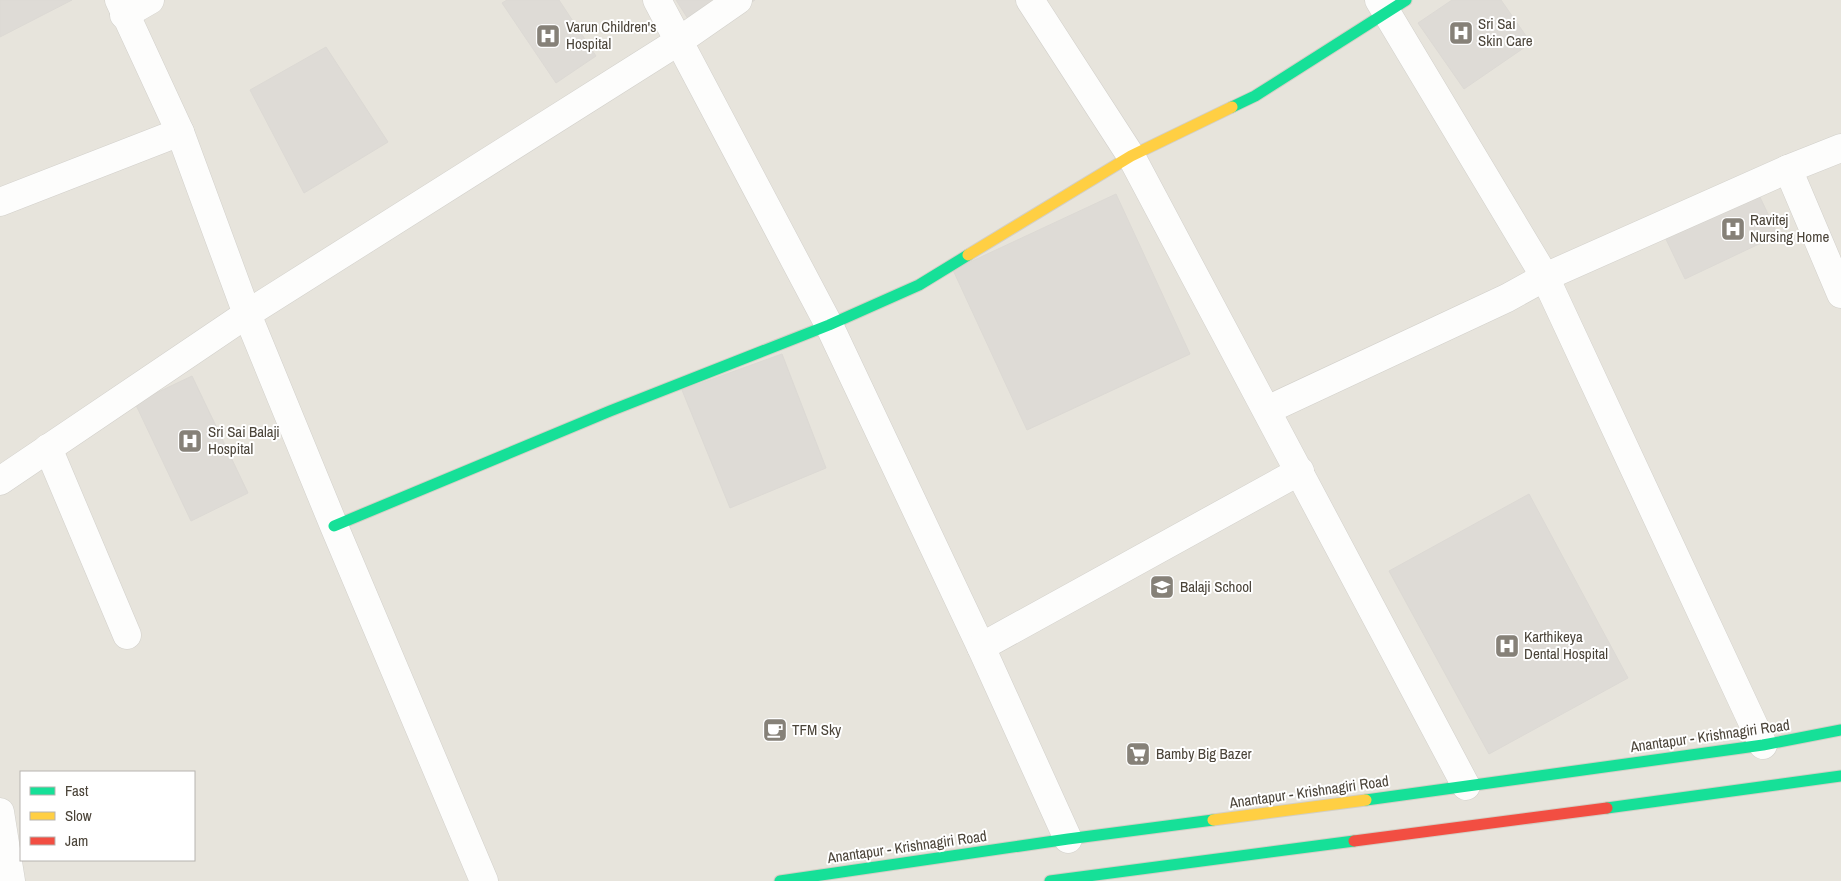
<svg xmlns="http://www.w3.org/2000/svg" width="1841" height="881" font-family="'Archivo Narrow',sans-serif">
<style>
.residential{fill:#e7e4dc;fill-rule:evenodd}
.building{fill:#dedbd6;stroke:#dcd9d4}
.lines{fill:none;stroke-linecap:round;stroke-linejoin:round}
.street-casing{stroke:#d2d0cb;stroke-width:29}
.fast-casing{stroke:#d3cfc5;stroke-width:13}
.slow-casing{stroke:#d3cfc5;stroke-width:13}
.jam-casing{stroke:#d3cfc5;stroke-width:13}
.street{stroke:#fdfdfc;stroke-width:28}
.fast{stroke:#16e098;stroke-width:11}
.slow{stroke:#ffcf43;stroke-width:11}
.jam{stroke:#f24e42;stroke-width:11}
.labels{text-anchor:middle;stroke-width:4;stroke-linejoin:round;paint-order:stroke}
.poi-label{font-size:15px;fill:#4b4439;stroke:#fff;text-anchor:start}
.street-label{font-size:15px;fill:#4b4439;stroke:#fff}
</style>
<rect width="100%" height="100%" fill="#f4f2ee"/>
<path class="residential" d="M0,0H1841V881H0ZM21,772H194V860H21Z"/>
<g class="building">
<path d="M0,0H72L0,37Z"/>
<path d="M507,0H559L596,56L556,83L502,3Z"/>
<path d="M676,0H755L699,36Z"/>
<path d="M1452,0H1501L1531,43L1464,89L1418,23Z"/>
<path d="M326,47L388,142L304,193L250,90Z"/>
<path d="M1757,191L1778,235L1685,279L1664,235Z"/>
<path d="M1116,194L1190,354L1027,430L953,270Z"/>
<path d="M782,354L826,468L730,508L682,390Z"/>
<path d="M192,376L248,493L191,521L135,403Z"/>
<path d="M1529,494L1628,678L1489,754L1389,571Z"/>
</g>
<g class="lines">
<defs>
<g id="street">
<path d="M119,0L180,132L247,314L334,526L484,881"/>
<path d="M657,0L829,325L981,647L1068,839"/>
<path d="M1030,0L1131,156L1466,786"/>
<path d="M1379,0L1545,277L1763,745"/>
<path d="M124,15L150,0"/>
<path d="M1788,169L1841,294"/>
<path d="M0,202L180,132"/>
<path d="M1267,410L1507,298L1545,277L1788,169L1841,148"/>
<path d="M48,448L127,635"/>
<path d="M0,481L247,314L679,41L738,0"/>
<path d="M981,647L1300,471"/>
<path d="M0,812L11,881"/>
</g>
<g id="fast">
<path d="M1232,107L1255,96L1406,0"/>
<path d="M334,526L610,411L829,325L919,285L968,255"/>
<path d="M1366,800L1763,745L1841,730"/>
<path d="M1607,808L1841,776"/>
<path d="M780,881L1068,839L1213,820"/>
<path d="M1050,881L1354,841"/>
</g>
<g id="slow">
<path d="M968,255L1131,156L1232,107"/>
<path d="M1213,820L1366,800"/>
</g>
<path id="jam" d="M1354,841L1607,808"/>
</defs>
<use href="#street" class="street-casing"/>
<use href="#fast" class="fast-casing"/>
<use href="#slow" class="slow-casing"/>
<use href="#jam" class="jam-casing"/>
<use href="#street" class="street"/>
<use href="#fast" class="fast"/>
<use href="#slow" class="slow"/>
<use href="#jam" class="jam"/>
</g>
<defs>
<symbol id="hospital-square" viewBox="-11 -11 22 22"><rect x="-9" y="-9" width="18" height="18" rx="4" fill="#868178" stroke="#fff"/><path d="M-5-5h3v3.5h4V-5h3V5h-3V1.5h-4V5h-3Z" fill="#fff"/></symbol>
<symbol id="school-square" viewBox="-11 -11 22 22"><rect x="-9" y="-9" width="18" height="18" rx="4" fill="#868178" stroke="#fff"/><path d="M0-5L7-2L0 1L-7-2ZM-4 1L0 2.5L4 1V4Q0 6-4 4Z" fill="#fff"/></symbol>
<symbol id="cafe-square" viewBox="-11 -11 22 22"><rect x="-9" y="-9" width="18" height="18" rx="4" fill="#868178" stroke="#fff"/><path d="M-5.5-4.5H6V0H3Q3 3.5 0 3.5H-2.5Q-5.5 3.5-5.5 0ZM3-3.2v2h1.7v-2ZM-6 4.5H4V6H-6Z" fill="#fff"/></symbol>
<symbol id="supermarket-square" viewBox="-11 -11 22 22"><rect x="-9" y="-9" width="18" height="18" rx="4" fill="#868178" stroke="#fff"/><path d="M-6-5.5h2.5l.6 2H6L4.5 2H-2.5L-4.4-4H-6ZM-1.5 3.2a1.3 1.3 0 1 0 .1 0ZM3 3.2a1.3 1.3 0 1 0 .1 0Z" fill="#fff"/></symbol>
</defs>
<g fill-rule="evenodd">
<use href="#hospital-square" x="1447" y="19" width="28" height="28"/>
<use href="#hospital-square" x="534" y="22" width="28" height="28"/>
<use href="#hospital-square" x="1719" y="215" width="28" height="28"/>
<use href="#hospital-square" x="176" y="427" width="28" height="28"/>
<use href="#school-square" x="1148" y="573" width="28" height="28"/>
<use href="#hospital-square" x="1493" y="632" width="28" height="28"/>
<use href="#cafe-square" x="761" y="716" width="28" height="28"/>
<use href="#supermarket-square" x="1124" y="740" width="28" height="28"/>
</g>
<g class="labels">
<g class="poi-label">
<text x="1478" y="29">Sri Sai<tspan x="1478" dy="17">Skin Care</tspan></text>
<text x="566" y="32">Varun Children's<tspan x="566" dy="17">Hospital</tspan></text>
<text x="1750" y="225">Ravitej<tspan x="1750" dy="17">Nursing Home</tspan></text>
<text x="208" y="437">Sri Sai Balaji<tspan x="208" dy="17">Hospital</tspan></text>
<text x="1180" y="592">Balaji School</text>
<text x="1524" y="642">Karthikeya<tspan x="1524" dy="17">Dental Hospital</tspan></text>
<text x="792" y="735">TFM Sky</text>
<text x="1156" y="759">Bamby Big Bazer</text>
</g>
<g class="street-label">
<text transform="translate(1710 736) rotate(-8)" y="5">Anantapur - Krishnagiri Road</text>
<text transform="translate(1309 792) rotate(-8)" y="5">Anantapur - Krishnagiri Road</text>
<text transform="translate(907 847) rotate(-8)" y="5">Anantapur - Krishnagiri Road</text>
</g>
</g>
<rect x="20" y="771" width="175" height="90" fill="#ffffff" stroke="#b7b4b0"/>
<rect x="30" y="787" width="25" height="8" fill="#16e098" stroke="#b7b4b0"/>
<text x="65" y="796" font-size="15" fill="#4b4439">Fast</text>
<rect x="30" y="812" width="25" height="8" fill="#ffcf43" stroke="#b7b4b0"/>
<text x="65" y="821" font-size="15" fill="#4b4439">Slow</text>
<rect x="30" y="837" width="25" height="8" fill="#f24e42" stroke="#b7b4b0"/>
<text x="65" y="846" font-size="15" fill="#4b4439">Jam</text>
</svg>
